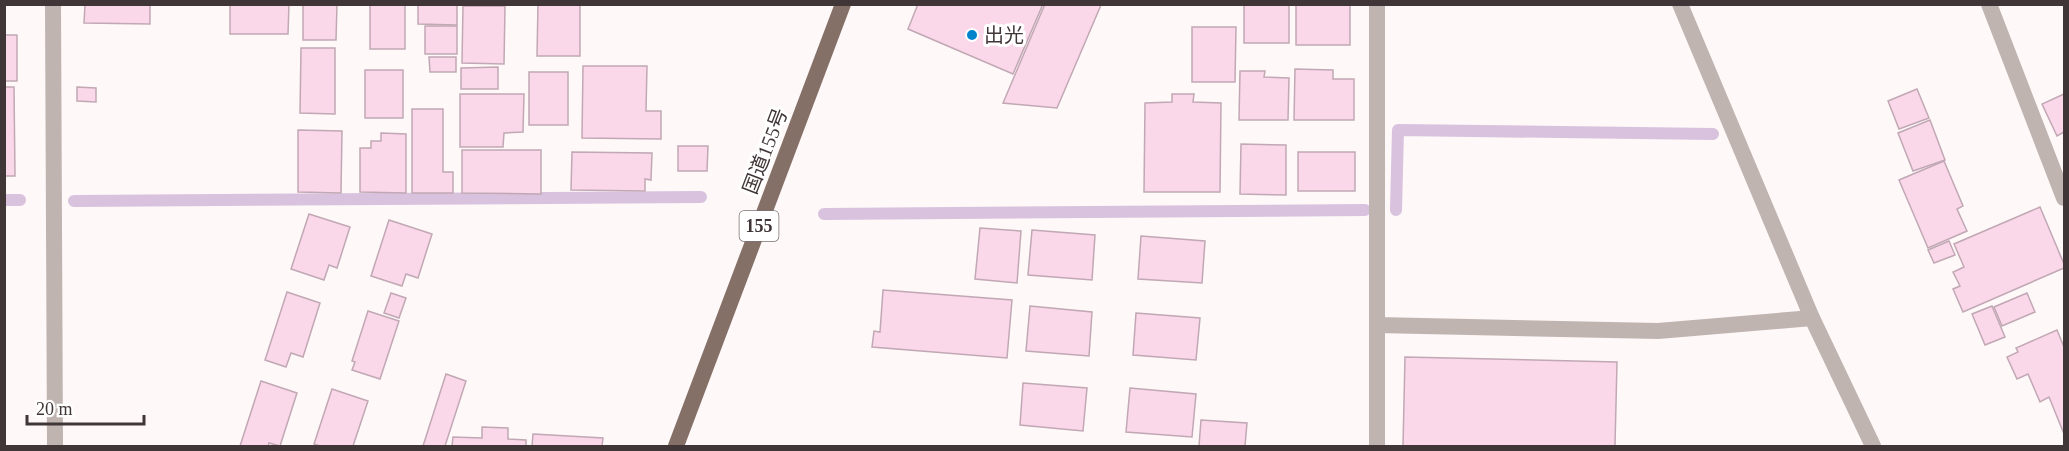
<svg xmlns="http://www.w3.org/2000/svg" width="2069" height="451" font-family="'Times New Roman','Noto Sans JP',serif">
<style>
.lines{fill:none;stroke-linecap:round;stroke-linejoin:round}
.stream{stroke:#d9c2de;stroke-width:12}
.building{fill:#fad7e9;stroke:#c1a8b4;stroke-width:1.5}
.minor{stroke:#c0b4b0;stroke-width:16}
.trunk{stroke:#857068;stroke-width:16}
.poi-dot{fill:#0283cb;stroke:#fff;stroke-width:2}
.labels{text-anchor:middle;stroke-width:6;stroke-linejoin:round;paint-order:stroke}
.shield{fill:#fff;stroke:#7a7273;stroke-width:1.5}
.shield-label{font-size:18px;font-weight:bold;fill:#413637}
.poi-label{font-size:20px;fill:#413637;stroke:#fff;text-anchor:start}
.street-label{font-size:20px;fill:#413637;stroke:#fff}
</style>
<rect width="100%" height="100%" fill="#fef8f8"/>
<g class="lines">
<g class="stream">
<path d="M4,200H20"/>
<path d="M74,201L701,197"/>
<path d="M1396,210L1398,130L1713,134"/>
<path d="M824,214L1365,210"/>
</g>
</g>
<g class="building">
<path d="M85,4H150V24L84,23Z"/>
<path d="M230,4H289L288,34H230Z"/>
<path d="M303,4H337L336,40H303Z"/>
<rect x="370" y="4" width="35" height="45"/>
<path d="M418,4H457V25L418,24Z"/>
<path d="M538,4H580V56H537Z"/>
<path d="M918,4H1043L1013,74L908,29Z"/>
<path d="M1045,4L1101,5L1057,108L1003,103Z"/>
<rect x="1244" y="4" width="45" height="39"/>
<rect x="1296" y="4" width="54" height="41"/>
<path d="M463,6H505L504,64L462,63Z"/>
<rect x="425" y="26" width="32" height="28"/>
<path d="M1192,27H1236L1235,82H1192Z"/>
<rect x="4" y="35" width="13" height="46"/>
<path d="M301,48H335V114L300,113Z"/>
<path d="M429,57H456V72H430Z"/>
<path d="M583,66H647L646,111H661V139L582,138Z"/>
<path d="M498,67V89H461V68Z"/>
<path d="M1295,69L1333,70V79H1354V120H1294Z"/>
<rect x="365" y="70" width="38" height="48"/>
<path d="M1240,71H1265L1264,77L1289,78L1288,120H1239Z"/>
<rect x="529" y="72" width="39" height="53"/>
<path d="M4,87H14L15,176H4Z"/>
<path d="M77,87L96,88V102L77,101Z"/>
<path d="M1917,89L1929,118L1899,129L1888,101Z"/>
<path d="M460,94H524L523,132L504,133L503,147H460Z"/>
<path d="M1172,94H1194L1193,102L1221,103L1220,192H1144L1145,103L1172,102Z"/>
<path d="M2064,94V132L2057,136L2042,104Z"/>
<path d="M412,109H443V172H453V193H412Z"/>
<path d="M1930,120L1945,160L1913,171L1898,133Z"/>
<path d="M298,130L342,131L341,193L298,192Z"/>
<path d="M381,133L406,134V193L360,192V148H371V141H381Z"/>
<path d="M1241,144L1286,145V195L1240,194Z"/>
<path d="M678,146H708L707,171H678Z"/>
<path d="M462,150H541V194L462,193Z"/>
<path d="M572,152L652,153L651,180L645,179V191L571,190Z"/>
<rect x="1298" y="152" width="57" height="39"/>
<path d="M1944,161L1963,206L1957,209L1967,231L1928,248L1899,180Z"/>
<path d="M2040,207L2064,264V268L1963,312L1953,289L1960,286L1953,272L1964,267L1954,244Z"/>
<path d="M309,214L350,227L337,268L329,265L324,280L291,269Z"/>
<path d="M389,220L432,234L418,278L406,274L402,286L371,276Z"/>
<path d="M980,228L1021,231L1017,283L975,279Z"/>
<path d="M1032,230L1095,235L1092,280L1028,275Z"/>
<path d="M1141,236L1205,241L1202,283L1138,279Z"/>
<path d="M1949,241L1955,255L1934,263L1928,250Z"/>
<path d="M883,290L1012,300L1007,358L872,347L874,331L880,332Z"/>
<path d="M287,292L320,303L303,357L291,353L286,367L265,360Z"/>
<path d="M391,293L406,298L399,318L384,313Z"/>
<path d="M2027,293L2035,312L2002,326L1994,307Z"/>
<path d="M1030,306L1092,312L1089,356L1026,351Z"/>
<path d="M1992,306L2005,337L1985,345L1972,314Z"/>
<path d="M368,311L399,321L380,379L352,370L355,362L352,361Z"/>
<path d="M1136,313L1200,318L1196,360L1133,355Z"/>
<path d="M2057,330L2064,347V434L2049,397L2040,402L2028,374L2017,379L2007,357L2018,352L2016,348Z"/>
<path d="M1405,357L1617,362L1615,446H1403Z"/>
<path d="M446,374L466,381L445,446H423Z"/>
<path d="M261,381L297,393L280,446L269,443L268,446H240Z"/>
<path d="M1023,383L1087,388L1083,431L1020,425Z"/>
<path d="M1130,388L1196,394L1192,437L1126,432Z"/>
<path d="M332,389L368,401L353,446H320L314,444Z"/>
<path d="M1201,420L1247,423L1245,446H1199Z"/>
<path d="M482,427L508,428V439L526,440V446H452L453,437L482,438Z"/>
<path d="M533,434L603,438L602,446H532Z"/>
</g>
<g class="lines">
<g class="minor">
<path d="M53,4L55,446"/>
<path d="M1680,4L1812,318L1873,446"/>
<path d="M1989,4L2064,198"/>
<path d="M1377,325L1658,331L1812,318"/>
<path d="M1377,446V4"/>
</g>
<path class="trunk" d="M676,446L843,4"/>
</g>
<circle class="poi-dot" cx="972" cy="35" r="6"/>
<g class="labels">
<rect class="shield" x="739.5" y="211" width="39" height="30" rx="4.5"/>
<g class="shield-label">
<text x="759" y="232">155</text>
</g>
<g class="poi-label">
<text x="984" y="42">出光</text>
</g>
<g class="street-label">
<text transform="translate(765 151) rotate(-69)" y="7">国道155号</text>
</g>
</g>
<rect width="2069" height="451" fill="none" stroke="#413637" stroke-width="12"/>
<path d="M27 415v9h117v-9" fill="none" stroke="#413637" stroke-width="3"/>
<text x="36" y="415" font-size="18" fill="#413637" stroke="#ffffff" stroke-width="4.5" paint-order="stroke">20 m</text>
</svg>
